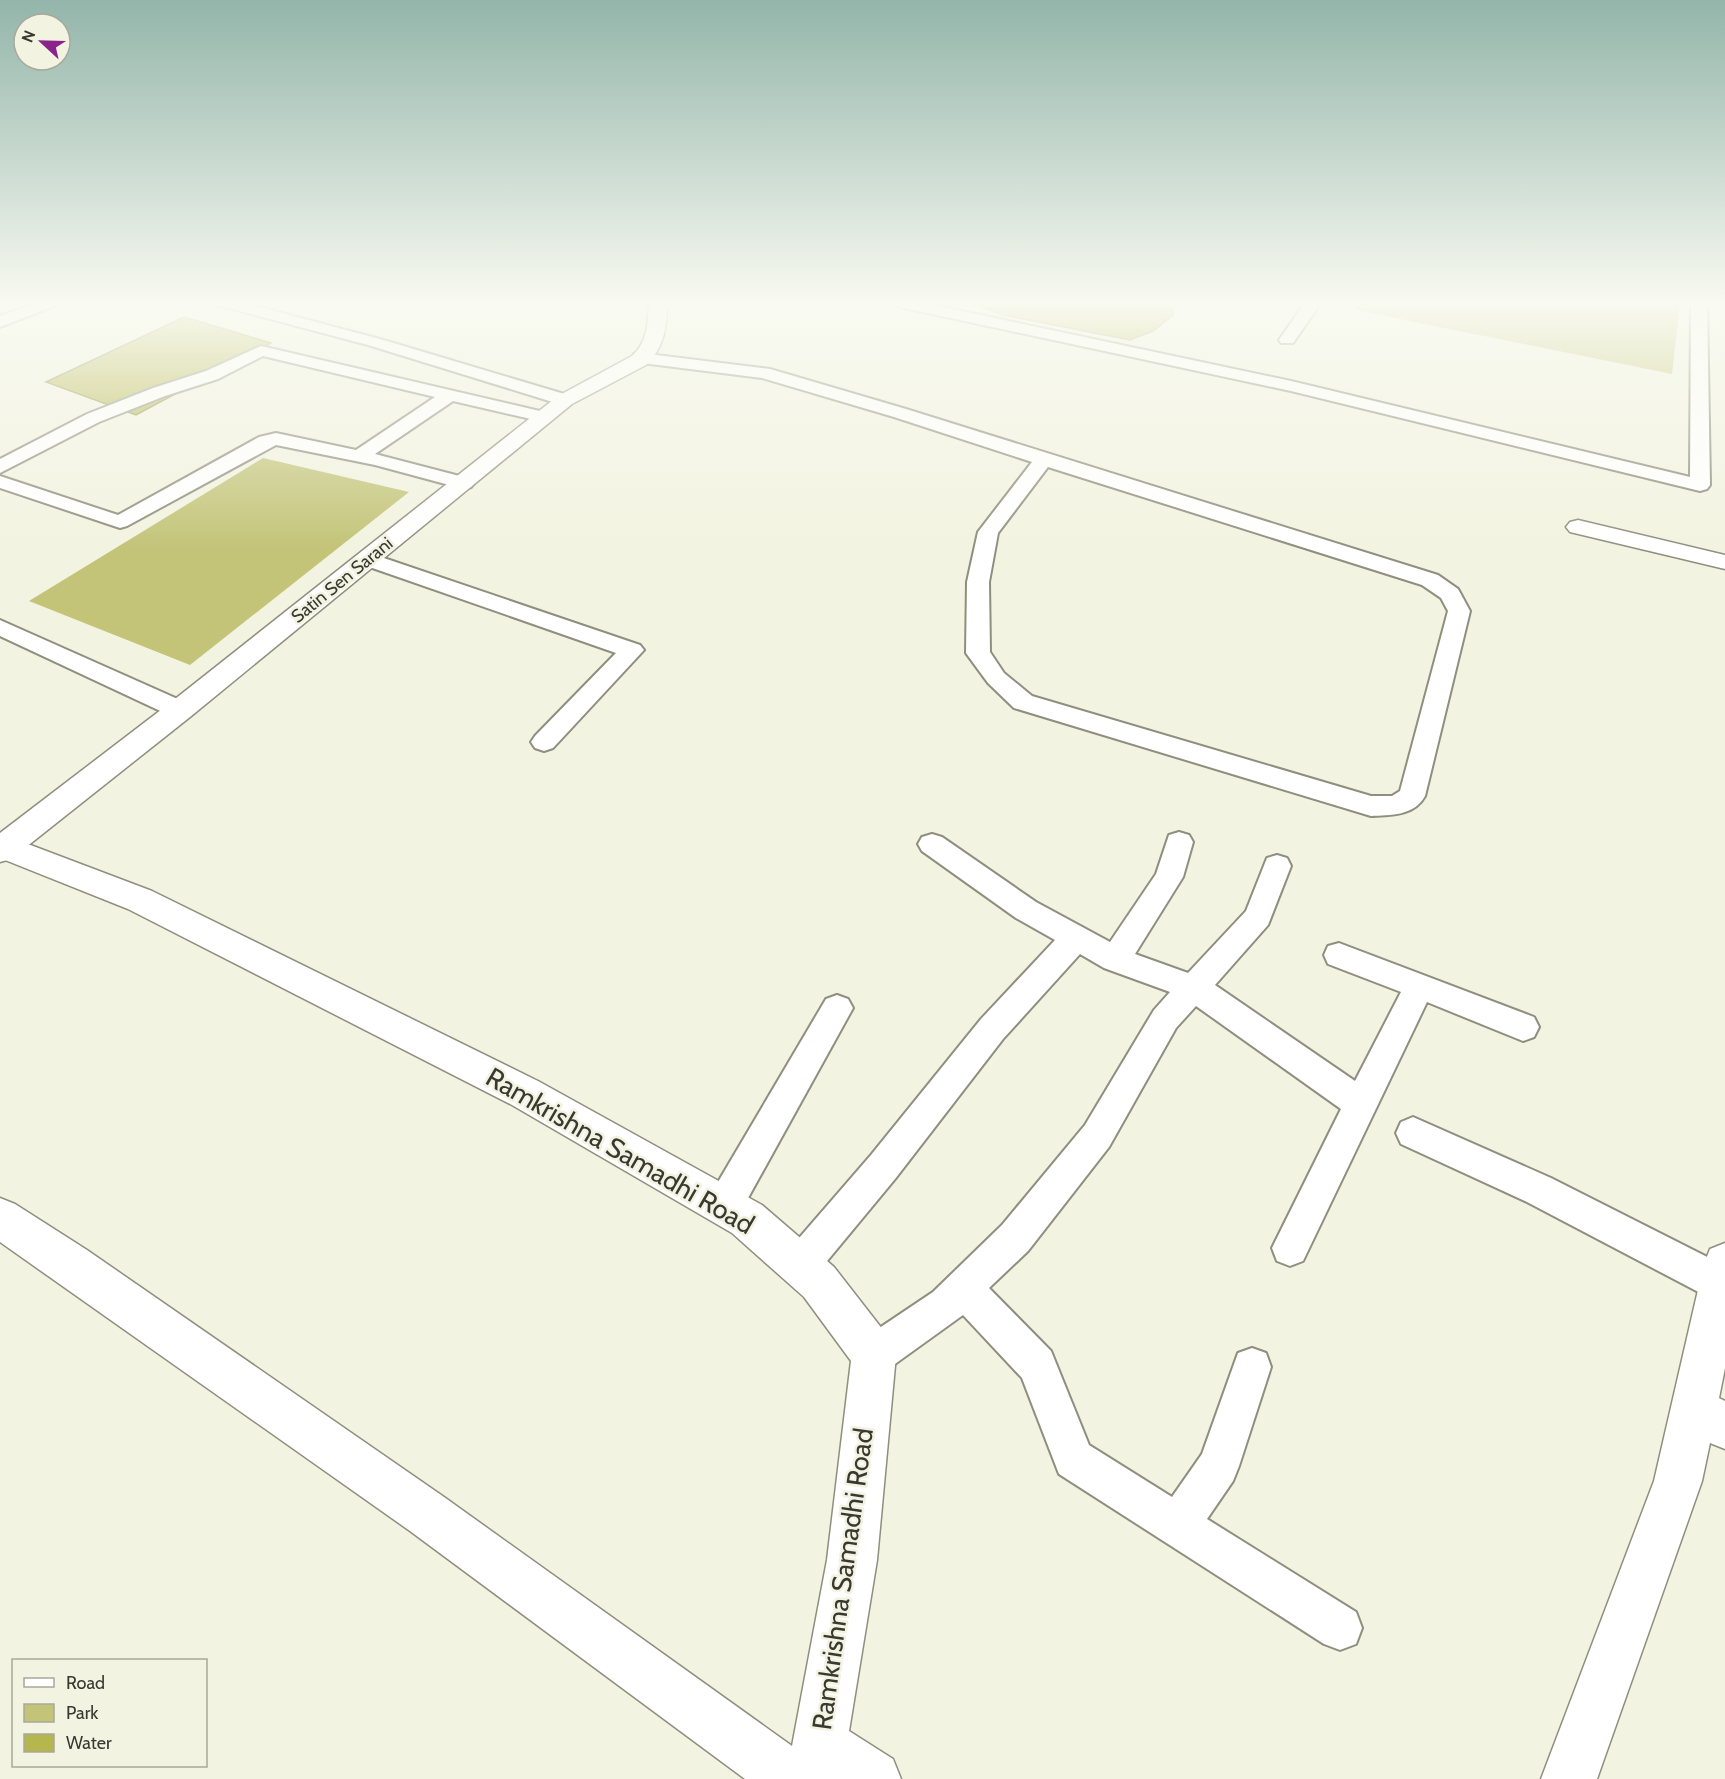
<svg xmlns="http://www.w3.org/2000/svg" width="1725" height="1779" font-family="Cabin,sans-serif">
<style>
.green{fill:#c3c478}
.water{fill:#b5b64e;stroke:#909046;stroke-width:1.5}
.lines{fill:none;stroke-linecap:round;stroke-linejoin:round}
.service-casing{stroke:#8e8f7e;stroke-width:4}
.minor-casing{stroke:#8e8f7e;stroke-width:3}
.secondary-casing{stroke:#8e8f7e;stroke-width:3}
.service{fill:#fff;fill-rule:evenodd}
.minor{fill:#fff;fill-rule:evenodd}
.secondary{fill:#fff;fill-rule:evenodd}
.labels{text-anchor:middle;stroke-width:5;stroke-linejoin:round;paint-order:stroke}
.far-street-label{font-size:18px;fill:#393932;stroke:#f2f3e0}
.near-street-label{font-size:27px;fill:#393932;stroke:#f2f3e0}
</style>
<rect width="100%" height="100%" fill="#f2f3e0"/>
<g class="green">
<path d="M1361,301L1680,302L1672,374L1356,310Z"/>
<path d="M263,458L409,492L190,665L29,601Z"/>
</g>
<g class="water">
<path d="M977,301H1173V315L1153,331L1130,340L1003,315L978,306Z"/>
<path d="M184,317L271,343L136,415L46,382Z"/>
</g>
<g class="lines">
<defs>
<g id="service">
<path d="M41,301H62L60,304L0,327V316Z"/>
<path d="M212,301H237L380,339L571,396L574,400L571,404H559L368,345L214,304Z"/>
<path d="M887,301H915L1291,381L1690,477L1691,301H1707L1710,485L1707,489L1700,491L1291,391L895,306Z"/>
<path d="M1297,301H1313L1318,307L1293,343H1281L1279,340L1302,307Z"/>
<path d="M261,346L544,412L550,413L553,417L550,421L544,422L453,401L375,454L471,479L474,483L471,487L464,489L375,465L276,445L127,526L120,528L0,488V476L118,515L259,437L276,433L356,450L435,397L263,356L218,379L165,396L99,422L0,473V459L87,414L153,388L206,371Z"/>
<path d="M640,353L770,369L906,409L1438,575L1458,589L1470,611L1425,796C1414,816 1391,815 1371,816L1014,708L988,683L966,653L967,582L978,532L1032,462L894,417L762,378L634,362L632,358L634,354ZM1048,467L1422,585L1441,598L1448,611L1400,791L1392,796H1371L1032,696L1004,673L990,652L989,582L998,533Z"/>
<path d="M369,553L640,645L644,650L553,748L544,751L535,748L531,742L535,736L616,653L361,564L358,559L361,554Z"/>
<path d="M0,620L189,704L192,710L189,716L180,718L171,716L0,636Z"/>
<path d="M1179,832L1189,835L1193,842L1183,877L1135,954L1188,973L1246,911L1267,858L1277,855L1287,858L1291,866L1268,925L1215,985L1355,1081L1401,992L1328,964L1324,955L1328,946L1339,943L1534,1017L1539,1027L1534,1037L1523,1041L1427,1002L1303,1261L1290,1266L1277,1261L1272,1248L1341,1109L1196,1006L1176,1028L1109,1147L1028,1251L989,1288L1051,1351L1089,1445L1172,1497L1202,1454L1238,1353L1252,1348L1266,1353L1271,1367L1239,1466L1233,1481L1207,1519L1356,1612L1362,1628L1356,1644L1340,1650L1324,1644L1059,1474L1022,1378L963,1315L888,1369L874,1374L860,1369L855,1355L860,1341L933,1292L1002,1225L1085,1125L1154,1010L1170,992L1104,968L1080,954L1003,1039L895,1179L813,1278L800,1283L787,1278L782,1265L787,1252L871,1155L981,1019L1055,940L1016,918L922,851L918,844L922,837L932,834L942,837L1036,902L1110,942L1156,874L1169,835Z"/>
<path d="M837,995L848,999L853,1008L737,1218L724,1223L711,1218L706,1206L711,1194L826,999Z"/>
<path d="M1413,1117L1551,1178L1725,1266V1301L1721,1303L1708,1297L1527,1202L1401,1144L1396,1133L1401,1122Z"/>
</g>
<g id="minor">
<path d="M1578,520L1725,555V569L1570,532L1566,527L1570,522Z"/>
<path d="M4,835L152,891L538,1081L762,1205L834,1267L890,1339L896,1355L877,1560L849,1731L893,1759L901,1779H745L410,1531L0,1242V1198L15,1204L87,1250L444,1497L792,1746L827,1560L851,1361L804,1297L732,1233L512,1105L128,909L0,858V836Z"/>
<path d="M1725,1243V1368L1719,1398L1725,1401V1449L1710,1443L1702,1481L1597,1779H1541L1654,1481L1704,1264L1710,1249Z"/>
</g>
<path id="secondary" d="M649,301H667C667,325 665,347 646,365L572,404L190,717L11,859L0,862V833L170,703L558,396L632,356C648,342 648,321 649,301Z"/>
</defs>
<use href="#service" class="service-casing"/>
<use href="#minor" class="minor-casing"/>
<use href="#secondary" class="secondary-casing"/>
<use href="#service" class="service"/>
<use href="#minor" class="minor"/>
<use href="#secondary" class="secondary"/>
</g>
<linearGradient id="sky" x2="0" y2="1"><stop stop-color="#93b5aa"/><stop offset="0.55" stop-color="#f9faf1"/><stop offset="1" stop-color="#f9faf1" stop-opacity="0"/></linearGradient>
<rect width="1725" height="550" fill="url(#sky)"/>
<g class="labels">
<g class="far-street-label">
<text transform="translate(342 580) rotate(-39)" y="6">Satin Sen Sarani</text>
</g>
<g class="near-street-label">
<text transform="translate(620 1151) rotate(30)" y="9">Ramkrishna Samadhi Road</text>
<text transform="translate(843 1579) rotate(-82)" y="9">Ramkrishna Samadhi Road</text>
</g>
</g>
<rect x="12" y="1659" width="195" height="108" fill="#f2f3e0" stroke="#a8a99a" stroke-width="1.5"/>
<rect x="24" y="1678" width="30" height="9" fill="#ffffff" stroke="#a8a99a" stroke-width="1.5"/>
<text x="66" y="1689" font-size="18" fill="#393932">Road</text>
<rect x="24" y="1704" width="30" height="18" fill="#c3c478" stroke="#a8a99a" stroke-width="1.5"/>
<text x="66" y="1719" font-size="18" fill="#393932">Park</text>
<rect x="24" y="1734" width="30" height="18" fill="#b5b64e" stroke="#a8a99a" stroke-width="1.5"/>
<text x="66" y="1749" font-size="18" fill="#393932">Water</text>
<g transform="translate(42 42) rotate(292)"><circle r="28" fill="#f2f3e0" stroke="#a8a99a" stroke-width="1.5"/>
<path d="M0-4.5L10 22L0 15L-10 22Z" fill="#8a248c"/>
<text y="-9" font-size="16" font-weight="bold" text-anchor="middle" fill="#393932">N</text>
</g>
</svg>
